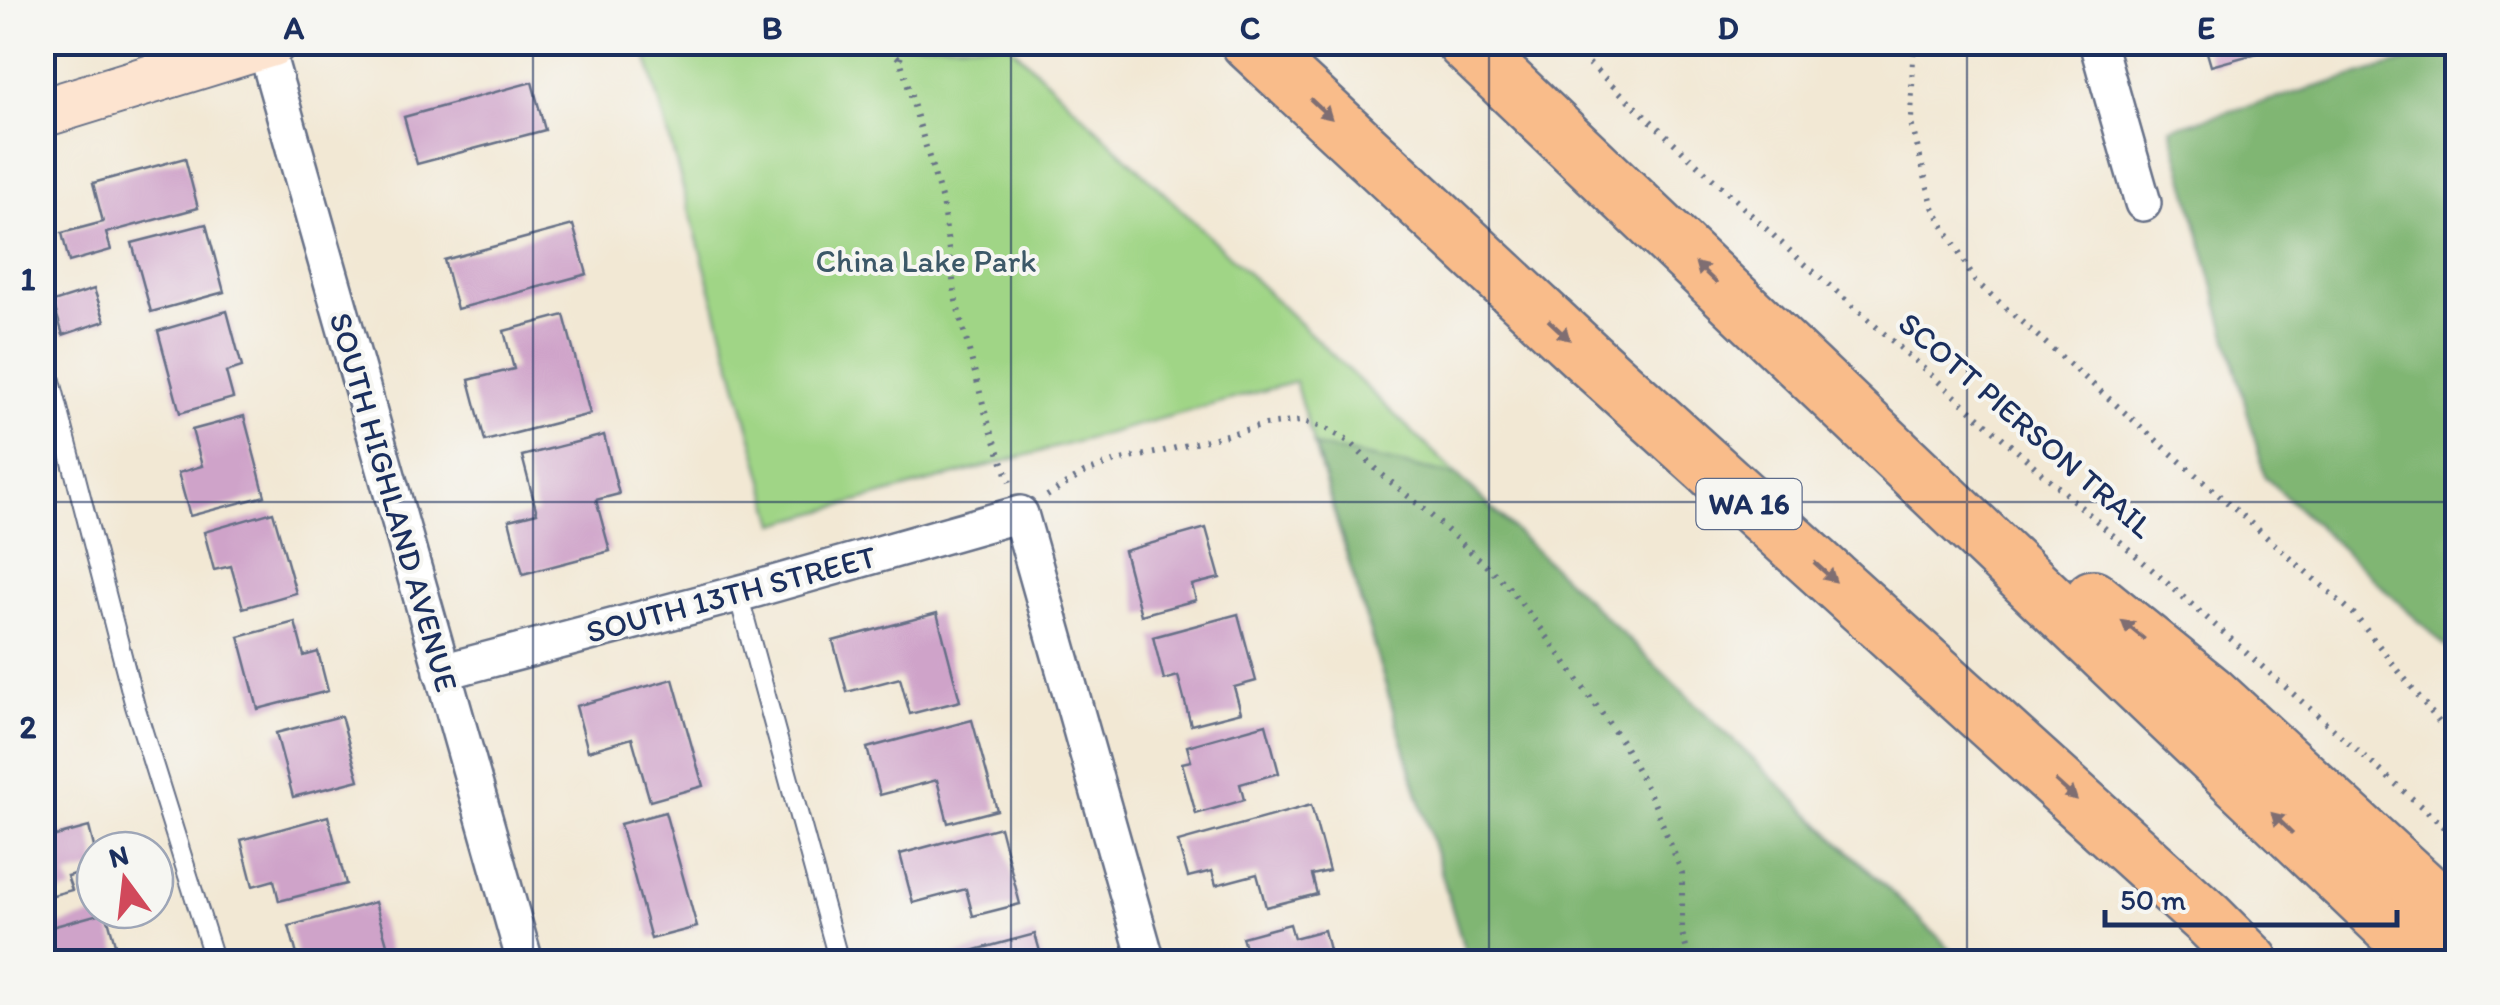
<svg xmlns="http://www.w3.org/2000/svg" width="2500" height="1005" font-family="Itim,sans-serif">
<style>
.green{fill:#a0d586;stroke:#5e8272;stroke-width:2.5}
.forest{fill:#80b673;stroke:#4e7268;stroke-width:2.5}
.building{fill:#cfa3c9}
.lines{fill:none;stroke-linecap:round;stroke-linejoin:round}
.service-casing{stroke:#667087;stroke-width:22}
.minor-casing{stroke:#667087;stroke-width:40}
.secondary-casing{stroke:#667087;stroke-width:52}
.motorway-casing{stroke:#667087;stroke-width:60}
.path{stroke:#667087;stroke-width:6;stroke-dasharray:2.5 8;stroke-linecap:butt}
.service{stroke:#fff;stroke-width:18}
.minor{stroke:#fff;stroke-width:35}
.secondary{stroke:#fde4d0;stroke-width:48}
.motorway{stroke:#f9bc8a;stroke-width:55}
.oneway{fill:#7f6e72}
.grid{fill:none;stroke:#1b2f5e;stroke-width:2.5;stroke-opacity:0.55}
.labels{text-anchor:middle;stroke-width:8;stroke-linejoin:round;paint-order:stroke}
.shield{fill:#f6f6f2;stroke:#5d6b8a;stroke-width:2.5}
.shield-label{font-size:30px;font-weight:bold;fill:#1b2f5e}
.park-label{font-size:32px;fill:#3c5868;stroke:#f6f6f2}
.street-label{font-size:32px;fill:#1b2f5e;stroke:#f6f6f2}
.neatline{fill:none;stroke:#1b2f5e;stroke-width:4}
.grid-label{font-size:32px;text-anchor:middle;font-weight:bold;fill:#1b2f5e}
</style>
<rect width="100%" height="100%" fill="#f6f6f2"/>
<filter id="ink" filterUnits="userSpaceOnUse"><feTurbulence type="fractalNoise" baseFrequency=".01" numOctaves="2"/><feDisplacementMap in="SourceGraphic" scale="20" xChannelSelector="R" yChannelSelector="G"/><feConvolveMatrix kernelMatrix="1 2 1 2 8 2 1 2 1" color-interpolation-filters="sRGB"/></filter>
<filter id="wash" filterUnits="userSpaceOnUse"><feTurbulence type="fractalNoise" baseFrequency=".0048" numOctaves="4" result="noise"/><feDisplacementMap in="SourceGraphic" scale="40" xChannelSelector="R" yChannelSelector="G"/><feGaussianBlur stdDeviation="2.25" result="paint"/><feColorMatrix in="noise" values="0 0 0 0 0 0 0 0 0 0 0 0 0 0 0 0 0 1.4 0 .05"/><feComposite in="paint" operator="in"/></filter>
<g filter="url(#wash)">
<rect width="100%" height="100%" fill="#f2e8d4"/>
<path class="green" d="M643,43H1010L1012,47L1964,962H1468L1295,382L776,524Z"/>
<g class="forest">
<path d="M2457,47H2458L2457,657L2265,477L2171,128Z"/>
<path d="M1315,446L1458,476L1964,962H1468Z"/>
</g>
<g id="blocks">
<g class="building">
<path d="M2204,42H2255L2258,53L2211,66Z"/>
<path d="M532,82L545,130L417,164L404,117Z"/>
<path d="M185,158L198,208L106,233L111,250L69,262L62,233L103,222L93,183Z"/>
<path d="M206,224L224,292L151,312L132,243Z"/>
<path d="M573,225L587,274L457,309L444,260Z"/>
<path d="M94,289L105,321L63,335L53,302Z"/>
<path d="M227,311L242,367L226,372L233,398L180,413L158,331Z"/>
<path d="M564,315L590,414L485,441L469,380L514,369L504,331Z"/>
<path d="M244,416L265,496L190,516L178,473L202,466L192,430Z"/>
<path d="M604,435L619,494L596,500L610,551L523,574L509,520L537,513L522,456Z"/>
<path d="M273,512L296,593L243,608L231,566L214,570L204,532Z"/>
<path d="M1206,528L1220,578L1192,585L1196,600L1141,615L1124,551Z"/>
<path d="M937,613L960,701L910,714L900,678L847,692L833,641Z"/>
<path d="M1238,614L1256,681L1234,687L1241,712L1191,725L1178,676L1164,680L1153,637Z"/>
<path d="M295,622L304,656L318,652L328,691L258,709L239,637Z"/>
<path d="M673,679L703,786L650,801L632,738L588,751L576,706Z"/>
<path d="M341,716L359,780L293,797L276,733Z"/>
<path d="M972,720L997,810L948,823L937,780L880,795L867,748Z"/>
<path d="M1266,724L1279,773L1240,784L1244,800L1196,814L1182,763L1191,761L1187,746Z"/>
<path d="M42,791L56,836L89,827L95,851V869L67,876L72,890L42,898Z"/>
<path d="M1311,805L1329,871L1312,875L1317,894L1266,907L1257,874L1216,885L1212,871L1188,877L1178,842Z"/>
<path d="M665,812L697,927L651,939L620,824Z"/>
<path d="M328,816L346,884L279,901L274,880L253,886L241,840Z"/>
<path d="M1000,827L1020,904L973,916L966,889L913,903L900,854Z"/>
<path d="M375,902L392,962H299L289,926Z"/>
<path d="M106,912L120,962H57L48,928Z"/>
<path d="M1290,924L1294,938L1324,930L1332,962H1243L1242,958L1248,957L1242,937Z"/>
<path d="M1035,934L1043,962H951L949,957Z"/>
</g>
</g>
</g>
<g filter="url(#ink)">
<use href="#blocks" fill-opacity="0" stroke="#667087" stroke-width="2.5"/>
<g class="lines">
<defs>
<g id="service">
<path d="M42,346L135,706L215,962"/>
<path d="M738,594L839,962"/>
</g>
<g id="minor">
<path d="M264,42L525,962"/>
<path d="M2097,42L2143,203"/>
<path d="M442,672L756,589L1020,514L1147,962"/>
</g>
<path id="secondary" d="M42,113L272,42"/>
<g id="motorway">
<path d="M1249,42L1587,357L2208,919L2251,962"/>
<path d="M1464,42L2428,962"/>
<path d="M2093,598L2209,692L2458,921"/>
</g>
</defs>
<use href="#service" class="service-casing"/>
<use href="#minor" class="minor-casing"/>
<use href="#secondary" class="secondary-casing"/>
<use href="#motorway" class="motorway-casing"/>
<g class="path">
<path d="M881,42L900,59L942,201L956,301L987,419L1010,482"/>
<path d="M1566,42L1789,250L2458,839"/>
<path d="M1916,42L1913,55L1911,123L1933,207L1975,281L2353,613L2454,741L2453,834"/>
<path d="M900,59L905,42"/>
<path d="M1047,496L1084,473L1116,461L1160,452L1265,425L1302,421L1325,428L1350,442L1380,473L1424,509L1506,584L1543,631L1622,742L1653,800L1682,873V933L1690,962"/>
</g>
<use href="#service" class="service"/>
<use href="#minor" class="minor"/>
<use href="#secondary" class="secondary"/>
<use href="#motorway" class="motorway"/>
</g>
<defs><path id="oneway-solid" d="M-6-.8H1V-3.2L6.5 0L1 3.2V.8H-6Z" transform="scale(2.5)"/></defs>
<g class="oneway">
<use href="#oneway-solid" transform="translate(1321 109) rotate(43)"/>
<use href="#oneway-solid" transform="translate(1706 273) rotate(-136)"/>
<use href="#oneway-solid" transform="translate(1559 330) rotate(43)"/>
<use href="#oneway-solid" transform="translate(1825 572) rotate(42)"/>
<use href="#oneway-solid" transform="translate(2133 630) rotate(-141)"/>
<use href="#oneway-solid" transform="translate(2066 790) rotate(42)"/>
<use href="#oneway-solid" transform="translate(2282 823) rotate(-136)"/>
</g>
</g>
<path class="grid" d="M533,42V962M1011,42V962M1489,42V962M1967,42V962M42,502H2458"/>
<g class="labels">
<rect class="shield" x="1696.5" y="479" width="105" height="50" rx="8"/>
<g class="shield-label">
<text x="1749" y="514">WA 16</text>
</g>
<g class="park-label">
<text x="926" y="272">China Lake Park</text>
</g>
<g class="street-label">
<text transform="translate(2026 425) rotate(41)" y="11">SCOTT PIERSON TRAIL</text>
<text transform="translate(394 502) rotate(74)" y="11">SOUTH HIGHLAND AVENUE</text>
<text transform="translate(731 594) rotate(-15)" y="11">SOUTH 13TH STREET</text>
</g>
</g>
<rect width="2500" height="1005" fill="none" stroke="#f6f6f2" stroke-width="110"/>
<g transform="translate(125 880) rotate(345)"><circle r="48" fill="#f6f6f2" stroke="#9ea6b7" stroke-width="2.5"/>
<path d="M0-8L18 38L0 25L-18 38Z" fill="#d1495b"/>
<text y="-15" font-size="28" font-weight="bold" text-anchor="middle" fill="#1b2f5e">N</text>
</g>
<path d="M2105 910v15h292v-15" fill="none" stroke="#1b2f5e" stroke-width="5"/>
<text x="2120" y="910" font-size="30" fill="#1b2f5e" stroke="#f6f6f2" stroke-width="8" paint-order="stroke">50 m</text>
<rect x="55" y="55" width="2390" height="895" class="neatline"/>
<g class="grid-label">
<text x="294" y="39">A</text>
<text x="772" y="39">B</text>
<text x="1250" y="39">C</text>
<text x="1728" y="39">D</text>
<text x="2206" y="39">E</text>
<text x="28" y="290">1</text>
<text x="28" y="738">2</text>
</g>
</svg>
